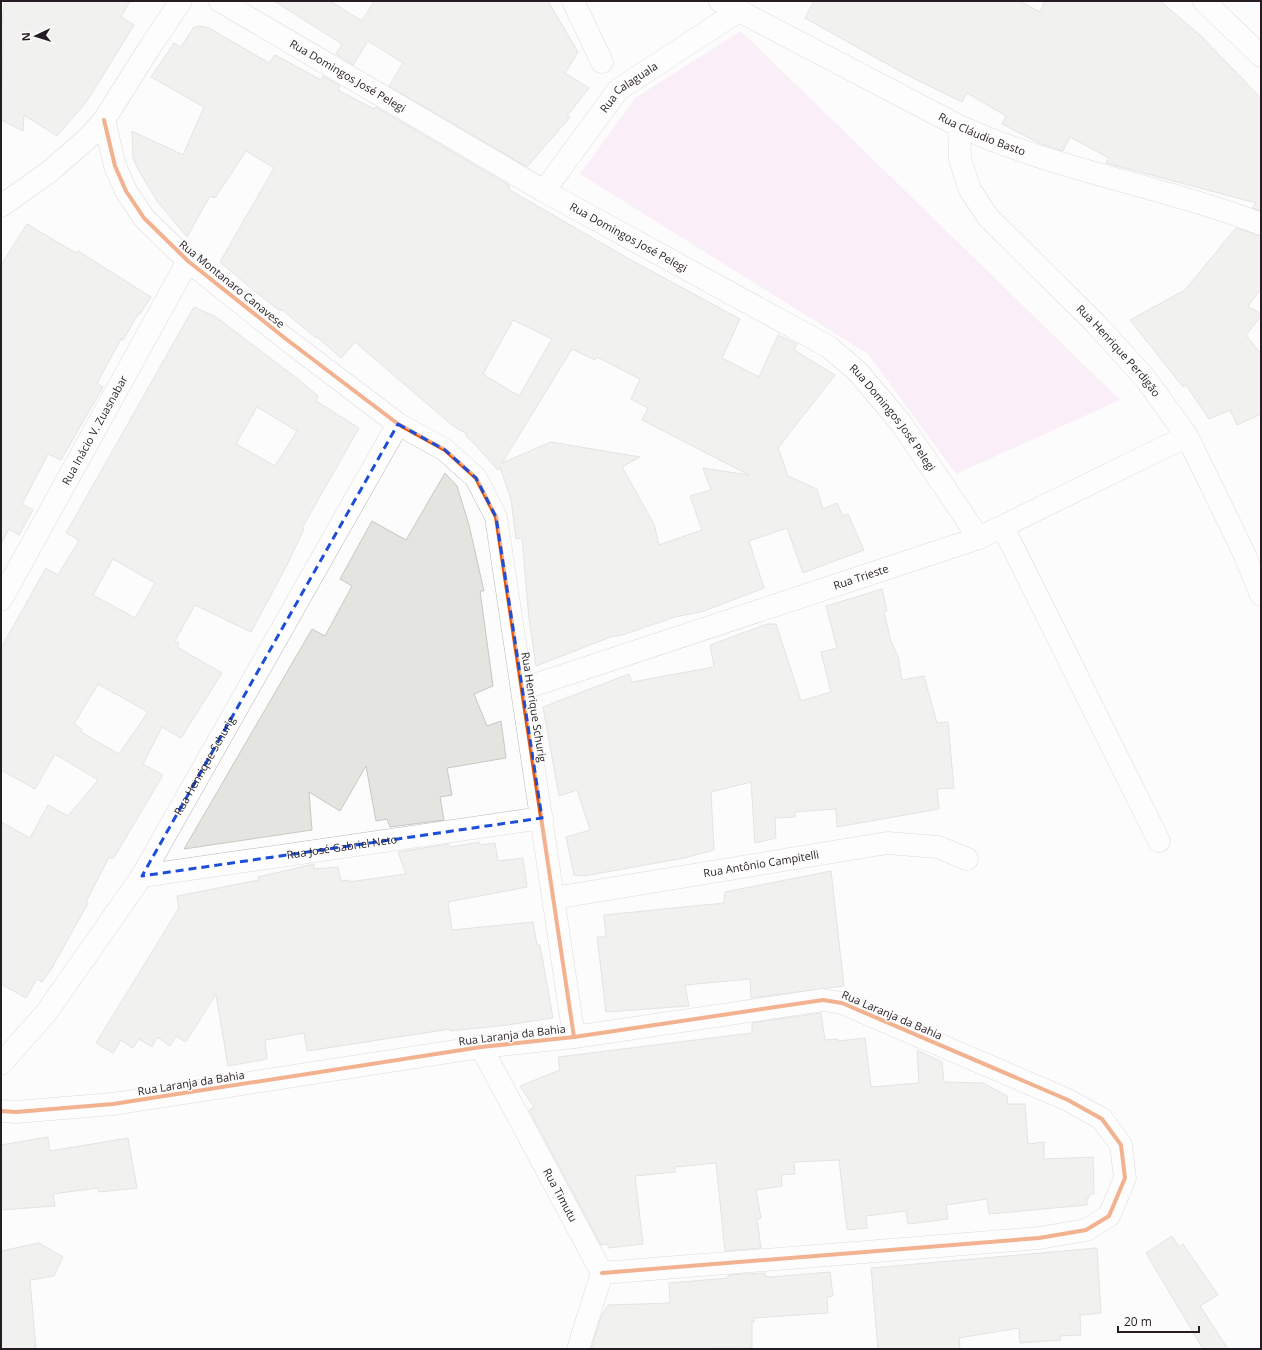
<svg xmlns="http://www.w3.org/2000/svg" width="1262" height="1350" font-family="'Open Sans',sans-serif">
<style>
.green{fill:#f9dff4}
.building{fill:#e4e5e0;stroke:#c7c8c2;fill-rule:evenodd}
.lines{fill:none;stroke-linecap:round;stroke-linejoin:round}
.minor-casing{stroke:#bbb6b9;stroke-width:23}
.minor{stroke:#fff;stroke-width:22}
.cycleway-casing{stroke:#fcfcfc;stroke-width:6}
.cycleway{stroke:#e8590c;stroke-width:4}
.marked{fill:none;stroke:#1d4ed8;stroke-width:3;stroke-dasharray:8 5;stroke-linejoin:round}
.labels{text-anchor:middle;stroke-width:3;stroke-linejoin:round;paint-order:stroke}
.street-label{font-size:11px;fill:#261d24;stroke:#fcfcfc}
</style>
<rect width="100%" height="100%" fill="#fcfcfc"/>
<path class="green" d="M741,31L1120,400L956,474L868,354L580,174L635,98Z"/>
<g class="building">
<path d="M5,1H130L121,17L134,25L87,101L57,136L24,115L23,131L1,120L3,39L1,38V29Z"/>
<path d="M274,1H330L362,21L374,1H548L578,52L565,73L589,88L567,116L570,117L527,167L389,86L403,63L368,41L353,65L336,54L342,44Z"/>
<path d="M814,1H1020L1040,12L1045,1H1160L1200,35L1261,98V211L1252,208L1256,203L1106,163L1109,158L1070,137L1063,151L1041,144L1002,124L1006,116L967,93L962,102L905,74L805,18Z"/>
<path d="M201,26L209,28L269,63L275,55L321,80L323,76L340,86L338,90L374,109L376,107L510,186L508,189L631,260L740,319L722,358L759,377L778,335L797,344L794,350L835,375L778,448L788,476L817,489L823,509L837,503L843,516L848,514L864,550L803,573L787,528L749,541L764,588L704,611L675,617L619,636H613L536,666L529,619L522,538L516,539L511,499L500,467L498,470L478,448V447L466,436L467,434L453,426L355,342L341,358L317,337L316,338L281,309L280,311L253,290L220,262L274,168L246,151L215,198L210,196L187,237L157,201L139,171L133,158L132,131L183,155L204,107L151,77L174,43L181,47L194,27ZM513,320L552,339L519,396L483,374ZM572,349L595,360L597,357L640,379L631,399L648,408L642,420L749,475L703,468L711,490L690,496L702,530L659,545L654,524L622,467L640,457L551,442L502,463Z"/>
<path d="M27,224L76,253L78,251L151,297L140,314L139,313L123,340L121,339L97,383L103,387L61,460L48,454L22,504L33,510L19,535L9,529L1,544V265Z"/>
<path d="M1236,228L1261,236V289L1248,306L1261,314V316L1246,335L1261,354V414L1237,425L1230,410L1209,419L1186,385L1183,387L1130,320L1185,290Z"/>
<path d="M194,307L216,317L298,379L318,396L316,401L359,428L302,528L304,529L287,565L251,632L195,605L175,641L179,643L177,647L222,673L181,738L162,727L143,764L163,775L113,859L109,857L86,902L88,903L52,968L42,982L37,979L26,998L1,984V822L30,838L48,805L68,816L98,780L55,754L35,789L1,770V648L46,568L58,575L79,540L66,533ZM257,407L297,431L275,466L236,444ZM113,559L155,583L135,618L93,595ZM98,684L148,712L119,754L81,732L82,729L74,724Z"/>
<path d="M445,473L457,486L469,525L484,591H480L493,686L474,694L487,726L501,721L506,758L447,768L452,795L440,797L444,820L390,827L387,819L376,821L366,766L340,811L309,792L312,830L184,849L312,629L325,636L352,586L340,579L372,521L406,540Z"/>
<path d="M882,589L887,611L884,612L891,642L898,656L902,680L924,676L937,723L948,722L954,788L937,789L939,809L837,827L836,809L795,812V817L775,818L776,838L755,843L751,782L711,792L714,850L684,858L584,876L574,875L566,837L590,830L577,790L559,796L543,707L629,674L632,682L714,667L710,645L767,624H776L801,701L831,692L821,652L837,648L826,606Z"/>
<path d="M479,842L480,845L495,843L498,861L523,858L527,887L448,902L452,930L533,922L537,945H540L553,1018L507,1025L450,1031V1029L307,1051L304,1033L265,1040L267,1059L228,1066L216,994L186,1042L176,1036L170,1046L157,1037L152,1047L139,1039L133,1048L121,1040L113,1053L96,1043L179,908L177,896L259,880L258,877L314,864V869L338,867L341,881L349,880V882L406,874L398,852L449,844L450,847Z"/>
<path d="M831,871L844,986L751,998L750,979L685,985L689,1006L606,1012L597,937H606L604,915L724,903L725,892Z"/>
<path d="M821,1013L825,1040L838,1039V1041L865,1038L871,1087L919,1083L917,1050L942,1062L944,1082L983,1083L1007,1096L1008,1104H1025L1028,1144L1044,1142V1159L1093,1157L1094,1194H1089V1198H1087V1205L989,1214L987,1199L946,1205L948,1219L908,1224L906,1211L866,1216L867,1228L847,1230L839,1160L794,1162L795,1174L781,1175L782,1186L756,1190L761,1218L757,1219L761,1248L725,1251L716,1163L675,1167V1172L635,1176L643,1244L608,1248V1244L601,1245L529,1110L534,1107L520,1086L560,1070L558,1057L752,1033V1023Z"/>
<path d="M48,1137L50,1151L128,1138L137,1188L99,1192L98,1188L53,1194L55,1206L1,1210V1145Z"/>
<path d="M1172,1236L1179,1247L1183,1244L1218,1295L1200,1306L1228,1349H1203L1146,1253Z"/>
<path d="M39,1243L63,1257L54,1276L30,1280L36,1349H1V1251Z"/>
<path d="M1097,1248L1101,1313L1080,1315L1081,1335L1060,1336L1061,1340L1020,1343L1019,1328L959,1338L960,1349H878L871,1268Z"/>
<path d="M830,1272L833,1296L827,1297L828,1313L754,1318V1322H752V1348L591,1349L601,1317L608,1305L670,1303L669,1283L728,1278V1275L765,1273V1276L770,1277Z"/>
</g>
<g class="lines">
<defs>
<g id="minor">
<path id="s1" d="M220,1L544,191L829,347L858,372L901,423L979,538"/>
<path d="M573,1L602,62"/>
<path id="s2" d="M720,1L959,126C1056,170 1162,186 1261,224"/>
<path d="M1204,1L1261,56"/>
<path d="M104,120L115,166L126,191L144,218L188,261L286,339L398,424L445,450L476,478L496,517L574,1037"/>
<path id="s3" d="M959,126L960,159L970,190L988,217L1096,324L1145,378L1187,436L1244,553L1261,595"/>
<path id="s4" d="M544,191L618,90L740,10"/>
<path d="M1,206L49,172L88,138L104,120L150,47L181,1"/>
<path d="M1003,527L1159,841"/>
<path id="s5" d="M1,600L188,261"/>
<path id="s6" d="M522,689L979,538L1187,436"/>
<path id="s7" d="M142,876L542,818"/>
<path id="s8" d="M554,898L887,843L938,847L967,859"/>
<path id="s9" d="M481,1047L602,1273L578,1349"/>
<path id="s10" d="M1,1064L46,1013L142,876L398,424"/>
<path d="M1,1111L16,1112L113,1104L481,1047L574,1037L823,1000L842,1003L1068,1100L1102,1119L1121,1145L1125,1178L1109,1216L1086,1230L1039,1238L602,1273"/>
</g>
</defs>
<use href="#minor" class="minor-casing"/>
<use href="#minor" class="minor"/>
<defs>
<g id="cycleway">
<path d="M104,120L115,166L126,191L144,218L188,261L286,339L398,424L445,450L476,478L496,517L574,1037"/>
<path d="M1,1111L16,1112L113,1104L481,1047L574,1037L823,1000L842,1003L1068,1100L1102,1119L1121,1145L1125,1178L1109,1216L1086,1230L1039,1238L602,1273"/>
</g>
</defs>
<use href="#cycleway" class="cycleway-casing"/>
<use href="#cycleway" class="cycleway"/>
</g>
<path d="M0 0H1262V1350H0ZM398,424L445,450L476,478L496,517L542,818L142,876Z" fill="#fcfcfc" fill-opacity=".55" fill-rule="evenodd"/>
<path class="marked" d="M398,424L445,450L476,478L496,517L542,818L142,876Z"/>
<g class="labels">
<g class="street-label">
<text dy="4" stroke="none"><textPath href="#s1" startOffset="148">Rua Domingos José Pelegi</textPath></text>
<text dy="4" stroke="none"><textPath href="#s4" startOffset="135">Rua Calaguala</textPath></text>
<text dy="4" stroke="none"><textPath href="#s2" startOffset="294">Rua Cláudio Basto</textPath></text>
<text dy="4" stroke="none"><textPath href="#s1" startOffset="472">Rua Domingos José Pelegi</textPath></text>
<text transform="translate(232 284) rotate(39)" y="4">Rua Montanaro Canavese</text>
<text dy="4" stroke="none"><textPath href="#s3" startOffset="285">Rua Henrique Perdigão</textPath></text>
<text dy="4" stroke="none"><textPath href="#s1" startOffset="796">Rua Domingos José Pelegi</textPath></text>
<text dy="4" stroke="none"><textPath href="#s5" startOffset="194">Rua Inácio V. Zuasnabar</textPath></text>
<text dy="4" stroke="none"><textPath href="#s6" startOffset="357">Rua Trieste</textPath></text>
<text transform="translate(534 707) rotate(81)" y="4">Rua Henrique Schurig</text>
<text dy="4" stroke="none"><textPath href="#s10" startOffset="362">Rua Henrique Schurig</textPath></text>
<text dy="4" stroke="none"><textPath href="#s7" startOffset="202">Rua José Gabriel Neto</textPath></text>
<text dy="4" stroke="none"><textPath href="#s8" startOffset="210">Rua Antônio Campitelli</textPath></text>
<text transform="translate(892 1015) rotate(23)" y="4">Rua Laranja da Bahia</text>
<text transform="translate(512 1035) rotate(-7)" y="4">Rua Laranja da Bahia</text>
<text transform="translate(191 1083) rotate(-9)" y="4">Rua Laranja da Bahia</text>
<text dy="4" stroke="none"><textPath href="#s9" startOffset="168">Rua Timutu</textPath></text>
</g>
</g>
<rect width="1262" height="1350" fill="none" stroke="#261d24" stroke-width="4"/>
<g transform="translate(36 36) rotate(266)" stroke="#fcfcfc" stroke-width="3" paint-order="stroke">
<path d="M0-3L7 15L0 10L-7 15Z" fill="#261d24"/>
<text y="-6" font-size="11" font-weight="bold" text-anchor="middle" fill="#261d24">N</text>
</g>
<path d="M1118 1326v6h81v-6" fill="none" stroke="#261d24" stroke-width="2"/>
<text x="1124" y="1326" font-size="12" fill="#261d24" stroke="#fcfcfc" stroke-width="3" paint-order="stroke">20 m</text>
</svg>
